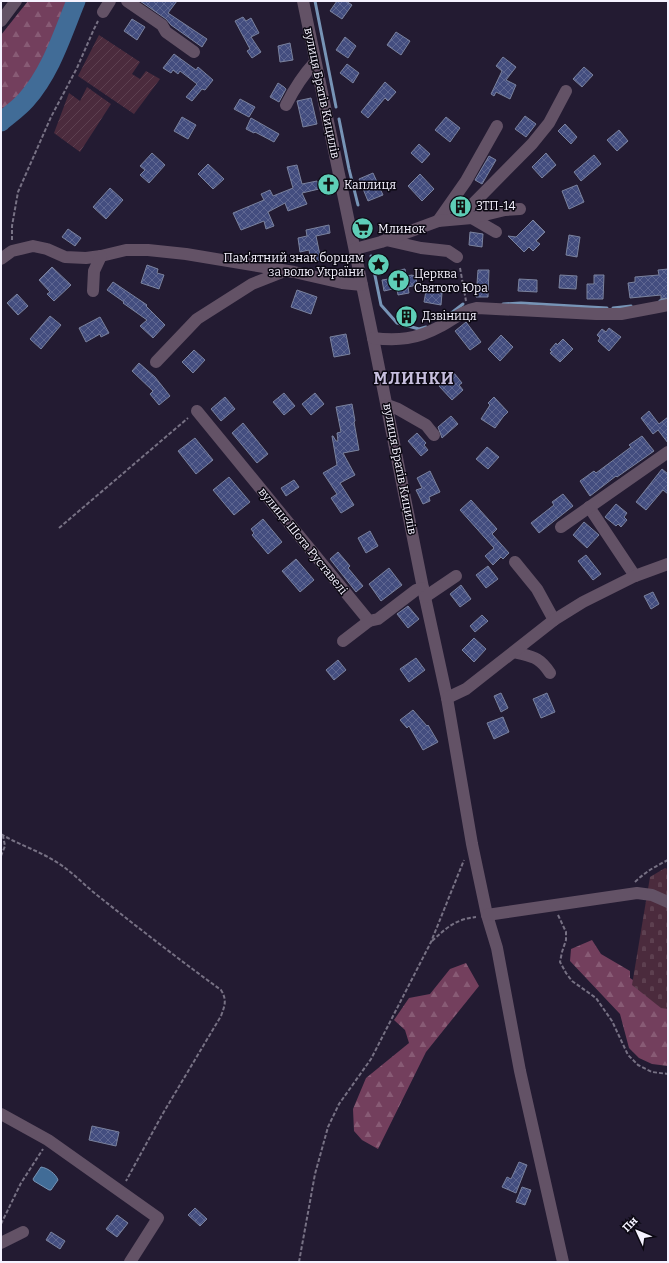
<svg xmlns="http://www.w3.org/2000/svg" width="669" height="1263" font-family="Bitter,serif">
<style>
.forest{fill:url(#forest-firs)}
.cemetery{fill:url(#cemetery-stones)}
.garden{fill:url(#garden-furrows)}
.water{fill:#416c97;stroke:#7794b6}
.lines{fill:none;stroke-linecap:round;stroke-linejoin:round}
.stream{stroke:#7794b6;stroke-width:3}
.river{stroke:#416c97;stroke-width:19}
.building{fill:url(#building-cross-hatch);stroke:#7a829e}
.path{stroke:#777184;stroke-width:2;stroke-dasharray:4 2;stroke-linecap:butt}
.minor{stroke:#635266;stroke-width:12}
.labels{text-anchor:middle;stroke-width:3;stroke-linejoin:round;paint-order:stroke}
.street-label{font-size:12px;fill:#f5f2ff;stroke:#0b0812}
.poi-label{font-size:12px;fill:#f5f2ff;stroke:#0b0812;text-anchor:start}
.district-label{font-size:16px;font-weight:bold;letter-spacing:1px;fill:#c7bfde;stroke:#0b0812}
</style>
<defs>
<pattern id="forest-firs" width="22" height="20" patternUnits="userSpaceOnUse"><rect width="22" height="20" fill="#733f5d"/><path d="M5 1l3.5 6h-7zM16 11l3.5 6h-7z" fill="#885b75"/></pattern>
<pattern id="cemetery-stones" width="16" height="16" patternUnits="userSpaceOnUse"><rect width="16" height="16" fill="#4b2b3d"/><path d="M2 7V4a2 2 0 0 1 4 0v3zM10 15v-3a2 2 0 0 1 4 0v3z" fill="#5d4050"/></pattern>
<pattern id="garden-furrows" width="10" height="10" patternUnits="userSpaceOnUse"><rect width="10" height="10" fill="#4b2b3d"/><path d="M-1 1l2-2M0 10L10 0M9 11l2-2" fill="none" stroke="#5d4050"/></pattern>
<pattern id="building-cross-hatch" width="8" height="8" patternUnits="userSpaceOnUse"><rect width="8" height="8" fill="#434d7f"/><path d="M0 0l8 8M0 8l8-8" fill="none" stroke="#5f6792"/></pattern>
</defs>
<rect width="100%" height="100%" fill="#231b32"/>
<g class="forest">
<path d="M28,1H68C56,31 43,75 20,98C14,103 7,108 1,113V35Z"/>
<path d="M592,940L601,954L630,971V978L668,1003V1066L652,1064L639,1058L629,1048L620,1014L570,961L571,949Z"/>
<path d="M466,963L479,986L426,1052L378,1149L362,1140L354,1131L353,1109L366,1078L409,1043L405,1030L394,1020L409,998L430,994L450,969Z"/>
</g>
<path class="cemetery" d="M665,868L668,869V1009L661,1008L632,985L650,877Z"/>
<g class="garden">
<path d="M99,35L140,62L132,74L140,79L146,71L160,79L134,114L78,76Z"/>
<path d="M87,87L111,104L80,152L54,133L69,93L80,101Z"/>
</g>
<path class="water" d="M41,1167C48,1168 56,1174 58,1180L51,1190H49L34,1181L33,1179Z"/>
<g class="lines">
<g class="stream">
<path d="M315,1L336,107"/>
<path d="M339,119L349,169L358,205"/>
<path d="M371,256L381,305L397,323L419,329L426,327"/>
<path d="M660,301L668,298"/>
<path d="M503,304L521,303L607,308"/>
<path d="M613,308L631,306"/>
<path d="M450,314L463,304"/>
</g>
<path class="river" d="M1,122C9,115 19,108 26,100C51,72 62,35 76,1"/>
</g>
<g class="building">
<path d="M140,1H177L168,13L207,39L202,47L171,25L166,19Z"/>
<path d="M337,1H346L352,5L342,19L330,11Z"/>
<path d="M243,17L246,21L251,18L259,33L251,37L261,52L252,58L247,51L250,49L235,21Z"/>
<path d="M132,19L145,27L137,40L124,31Z"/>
<path d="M396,32L410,41L401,55L387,45Z"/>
<path d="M345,37L356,46L348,58L336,50Z"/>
<path d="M290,43L293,60L280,62L278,46Z"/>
<path d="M174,54L196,70L198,67L213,80L205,90L202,89L192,101L186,97L197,84L180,71L178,74L173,70L171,73L163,68Z"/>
<path d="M503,57L516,67L506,80L516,85L510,99L496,92L494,96L491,94L502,71L496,66Z"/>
<path d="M347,64L359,73L353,83L340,73Z"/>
<path d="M584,67L593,75L582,87L573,79Z"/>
<path d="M385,82L396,92L388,101L385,98L368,118L361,112Z"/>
<path d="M278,83L284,87L286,89L279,102L270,97Z"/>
<path d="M311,98L317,124L303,127L297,101Z"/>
<path d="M240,99L255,107L249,117L234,109Z"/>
<path d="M525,116L536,124L526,137L515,129Z"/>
<path d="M182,117L196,125L188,139L174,131Z"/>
<path d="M446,117L460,128L450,142L435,130Z"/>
<path d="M251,118L279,134L274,142L255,132L254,133L246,129Z"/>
<path d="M565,124L577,137L571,144L558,131Z"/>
<path d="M619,130L628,141L617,151L607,140Z"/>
<path d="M419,144L430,154L422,163L411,153Z"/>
<path d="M152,153L165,165L149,183L140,175L145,170L140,166Z"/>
<path d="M546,153L556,165L542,178L532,167Z"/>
<path d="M594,155L601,164L581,181L574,172Z"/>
<path d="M489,156L496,160L482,184L475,180Z"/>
<path d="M208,164L224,179L213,189L198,174Z"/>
<path d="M297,165L302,184L317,181L319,189L302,193L307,204L288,211L285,203L268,212L274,226L266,229L264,221L241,230L233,213L264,200L261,194L270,190L273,196L293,188L287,167Z"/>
<path d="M373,173L383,195L368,201L359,179Z"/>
<path d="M420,174L434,189L422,201L408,186Z"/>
<path d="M577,185L584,202L569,209L562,191Z"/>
<path d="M110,188L123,200L106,219L93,207Z"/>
<path d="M533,220L545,232L536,241L540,244L533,251L529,247L524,252L508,236L516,237Z"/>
<path d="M329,225L330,233L316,236L321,260L311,261L309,250L300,252L298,238L307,236L306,230Z"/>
<path d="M68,229L81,238L75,246L62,237Z"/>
<path d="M470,232L483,234L482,247L469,245Z"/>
<path d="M569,235L580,237L577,257L566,255Z"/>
<path d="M147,265L158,269L157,273L164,275L159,289L141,283Z"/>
<path d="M52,267L71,285L54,301L47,294L50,292L39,280Z"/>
<path d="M405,269L406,276L412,275L416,277L417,285L408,287L409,293L398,295L397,288L384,291L382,280L395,278L394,271Z"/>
<path d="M668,269V298L661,299V295L630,298L628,283L635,282V277L659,275L658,270Z"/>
<path d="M478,270H489L488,297H476Z"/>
<path d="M560,275L577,276L576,289L559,288Z"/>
<path d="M594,275H604L603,299H587V284H594Z"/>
<path d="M519,279L537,280V292L518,291Z"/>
<path d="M113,282L147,305L146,306L165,325L153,338L140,326L147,320L123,303L124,302L107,290Z"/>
<path d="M297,290L317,297L311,314L291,307Z"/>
<path d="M426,291L442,293L441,305L424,302Z"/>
<path d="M17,294L28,306L18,315L7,303Z"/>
<path d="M50,316L61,325L41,349L30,339Z"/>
<path d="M100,317L109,333L101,337L100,334L86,342L79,328Z"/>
<path d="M466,322L481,342L470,350L455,331Z"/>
<path d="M609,328L621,337L609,351L598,341L600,338L597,335L602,329L606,332Z"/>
<path d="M346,334L350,354L334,357L330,337Z"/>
<path d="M501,335L513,347L500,361L488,349Z"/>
<path d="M563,339L573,349L560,362L550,353L552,352L550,350L556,343L557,345Z"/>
<path d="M194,350L205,360L193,373L182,362Z"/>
<path d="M139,363L155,377L170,396L159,405L150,394L153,391L132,371Z"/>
<path d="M454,373L462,383L459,385L463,390L452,400L439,386Z"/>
<path d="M284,393L295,406L284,415L273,402Z"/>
<path d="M315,393L324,404L311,415L302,404Z"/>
<path d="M225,397L235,409L221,421L211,409Z"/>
<path d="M494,397L508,412L503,417L495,428L481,419L490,405L488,403Z"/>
<path d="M352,404L355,421L354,422L359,450L343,453L355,475L340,483L354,505L341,513L331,498L337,494L323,473L337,465L332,436H333L336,441H338L337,433L341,432L336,407Z"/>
<path d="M649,411L659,424L668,417V443L658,430L653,434L641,418Z"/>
<path d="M451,416L458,424L442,438L438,427Z"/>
<path d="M243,423L268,454L257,463L232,433Z"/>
<path d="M417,433L426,443L424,445L428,450L421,456L408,441Z"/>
<path d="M642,436L654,451L617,477L616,476L590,496L580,481L594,471L596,473L631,447L629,445Z"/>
<path d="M195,438L213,460L196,474L178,451Z"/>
<path d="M487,447L499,457L488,469L476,459Z"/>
<path d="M662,469L668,474V494L663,490L646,510L636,502Z"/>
<path d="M430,471L440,492L429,497L430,501L423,504L416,490L422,488L417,478Z"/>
<path d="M229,477L250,502L234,515L213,490Z"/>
<path d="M294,480L299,487L286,496L281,488Z"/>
<path d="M563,494L573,506L539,533L531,523L554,505L552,502Z"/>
<path d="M471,500L497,529L492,534L509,553L503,559L501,557L493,565L485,556L494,548L460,510Z"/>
<path d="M616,504L627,513L624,517L627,520L621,527L618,524L616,526L605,517Z"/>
<path d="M263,519L282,542L268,554L252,535L254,533L251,529Z"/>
<path d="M584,522L599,535L587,548L573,535Z"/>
<path d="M370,531L378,546L366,553L358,538Z"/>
<path d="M338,552L350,566L348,568L363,586L356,592L330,559Z"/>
<path d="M586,555L601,574L593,580L578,561Z"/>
<path d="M296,559L314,580L300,592L282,571Z"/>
<path d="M488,566L498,579L486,588L476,575Z"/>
<path d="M389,568L402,585L381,601L369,584Z"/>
<path d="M461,585L471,599L460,607L450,594Z"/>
<path d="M653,592L659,604L651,609L644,596Z"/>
<path d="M408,606L419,619L408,628L397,614Z"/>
<path d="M482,615L488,621L475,632L470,626Z"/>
<path d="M474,638L486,649L474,662L462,650Z"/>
<path d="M416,658L425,670L409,682L400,669Z"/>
<path d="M338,660L346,670L334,680L326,670Z"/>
<path d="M501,693L508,708L501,712L494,696Z"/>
<path d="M547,693L555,712L541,718L533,699Z"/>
<path d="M413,710L427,726L428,725L438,742L423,750L409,726L407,728L400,720Z"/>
<path d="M503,717L509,732L494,739L487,723Z"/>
<path d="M92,1126L119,1132L116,1146L89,1140Z"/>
<path d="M519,1162L527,1165L516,1193L502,1187L507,1177L511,1179Z"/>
<path d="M522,1187L531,1190L525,1205L516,1202Z"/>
<path d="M195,1208L207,1219L200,1226L188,1215Z"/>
<path d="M117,1215L128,1223L117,1237L106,1229Z"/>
<path d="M51,1232L65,1241L60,1249L46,1240Z"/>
</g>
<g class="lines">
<g class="path">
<path d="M12,240V226L18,192L51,117L77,68L94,29L98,21"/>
<path d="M460,268L466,301"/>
<path d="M59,528L188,418"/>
<path d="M1,834C19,845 40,851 58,863C74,873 87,888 102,899C141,930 181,961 221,990C227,1000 225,1005 221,1016L162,1115L126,1181"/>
<path d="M1,856L5,846L3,836"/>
<path d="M635,882C645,872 656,866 668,860"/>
<path d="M558,915L566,932V940L562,952L560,962L566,973L572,981L596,998L612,1021L628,1055L638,1065L652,1072L668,1074"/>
<path d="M432,941C446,928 456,919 476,917"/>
<path d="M1,1224L21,1183L43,1149"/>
<path d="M299,1262L315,1174L328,1127L339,1104L371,1059L431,942L464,860"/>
</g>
<g class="minor">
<path d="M127,1L162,25L166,32L194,52"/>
<path d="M303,1L373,338L423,588L447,698L472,844L487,915L497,948L520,1071L563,1262"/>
<path d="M103,12L110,1"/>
<path d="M1,21L16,1"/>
<path d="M286,105C294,89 303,75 315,62"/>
<path d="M472,218L496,232"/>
<path d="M458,219L532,144L549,123L566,91"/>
<path d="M438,221L466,181L497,126"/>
<path d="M386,240L421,248L448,251L457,257"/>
<path d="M355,249L381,242L438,221L472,218L505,210L520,209"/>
<path d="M1,259L12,251L33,246L47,249L65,257L86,258L101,256L126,250H148L186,254L294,272L342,283L362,285"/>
<path d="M93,291L94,271L101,256"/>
<path d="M373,338C398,341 417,339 439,327C453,320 461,311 477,308L596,314H621L658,307L668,305"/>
<path d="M156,362L197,319L252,284L285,271"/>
<path d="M387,405L398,409L426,425L434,435"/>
<path d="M197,411L369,621L378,619L416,590L423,588"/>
<path d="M589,507L635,576"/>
<path d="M561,527L668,452"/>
<path d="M515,562L537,589L554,620"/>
<path d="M425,597L456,576"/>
<path d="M343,641L369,621"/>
<path d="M514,652C532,657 539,656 550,673"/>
<path d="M447,698L466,689L554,620L583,602L635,576L668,564"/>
<path d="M487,915L637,893L652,895L668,902"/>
<path d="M1,1114L48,1140L158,1218L130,1262"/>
<path d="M1,1243L23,1232"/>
</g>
</g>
<defs>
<symbol id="church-disc" viewBox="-11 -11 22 22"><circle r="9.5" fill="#5eceb7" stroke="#0b0812"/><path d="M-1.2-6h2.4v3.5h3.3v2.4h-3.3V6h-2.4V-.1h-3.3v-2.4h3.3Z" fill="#111"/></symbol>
<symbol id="building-disc" viewBox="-11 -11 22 22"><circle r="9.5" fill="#5eceb7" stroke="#0b0812"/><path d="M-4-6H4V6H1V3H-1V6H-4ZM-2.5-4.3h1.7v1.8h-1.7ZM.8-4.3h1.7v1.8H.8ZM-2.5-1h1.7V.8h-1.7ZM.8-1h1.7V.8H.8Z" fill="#111"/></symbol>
<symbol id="supermarket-disc" viewBox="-11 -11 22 22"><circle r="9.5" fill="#5eceb7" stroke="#0b0812"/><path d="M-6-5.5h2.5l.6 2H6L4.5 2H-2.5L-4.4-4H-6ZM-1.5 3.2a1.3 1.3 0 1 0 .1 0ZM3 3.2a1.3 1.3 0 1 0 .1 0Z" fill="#111"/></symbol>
<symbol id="sight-disc" viewBox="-11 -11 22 22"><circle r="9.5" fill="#5eceb7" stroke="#0b0812"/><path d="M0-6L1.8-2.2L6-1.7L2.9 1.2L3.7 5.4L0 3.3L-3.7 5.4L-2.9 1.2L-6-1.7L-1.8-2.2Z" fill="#111"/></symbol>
</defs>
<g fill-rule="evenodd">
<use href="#church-disc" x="316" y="172" width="25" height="25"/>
<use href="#building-disc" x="448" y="194" width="25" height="25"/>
<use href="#supermarket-disc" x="350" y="216" width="25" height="25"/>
<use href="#sight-disc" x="366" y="252" width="25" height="25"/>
<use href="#church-disc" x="386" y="268" width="25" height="25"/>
<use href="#building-disc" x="394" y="304" width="25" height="25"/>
</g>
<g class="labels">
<g class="street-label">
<text transform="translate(322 93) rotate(78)" y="4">вулиця Братів Кицилів</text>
<text transform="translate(400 469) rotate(79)" y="4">вулиця Братів Кицилів</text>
<text transform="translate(303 541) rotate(51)" y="4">вулиця Шота Руставелі</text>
</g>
<g class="poi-label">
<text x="344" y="189">Каплиця</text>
<text x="476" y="210">ЗТП-14</text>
<text x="378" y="233">Млинок</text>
<text x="364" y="262" text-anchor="end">Пам'ятний знак борцям<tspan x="364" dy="14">за волю України</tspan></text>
<text x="414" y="278">Церква<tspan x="414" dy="14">Святого Юра</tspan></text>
<text x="422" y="320">Дзвіниця</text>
</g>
<g class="district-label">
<text x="414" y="384">МЛИНКИ</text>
</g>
</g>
<rect width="669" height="1263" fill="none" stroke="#f5f2ff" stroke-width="4"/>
<g transform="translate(637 1231) rotate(314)" stroke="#0b0812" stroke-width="3" paint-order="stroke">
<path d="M0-3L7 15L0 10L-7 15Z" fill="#f5f2ff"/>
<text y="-6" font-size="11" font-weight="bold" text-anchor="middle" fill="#f5f2ff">Пн</text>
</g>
</svg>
